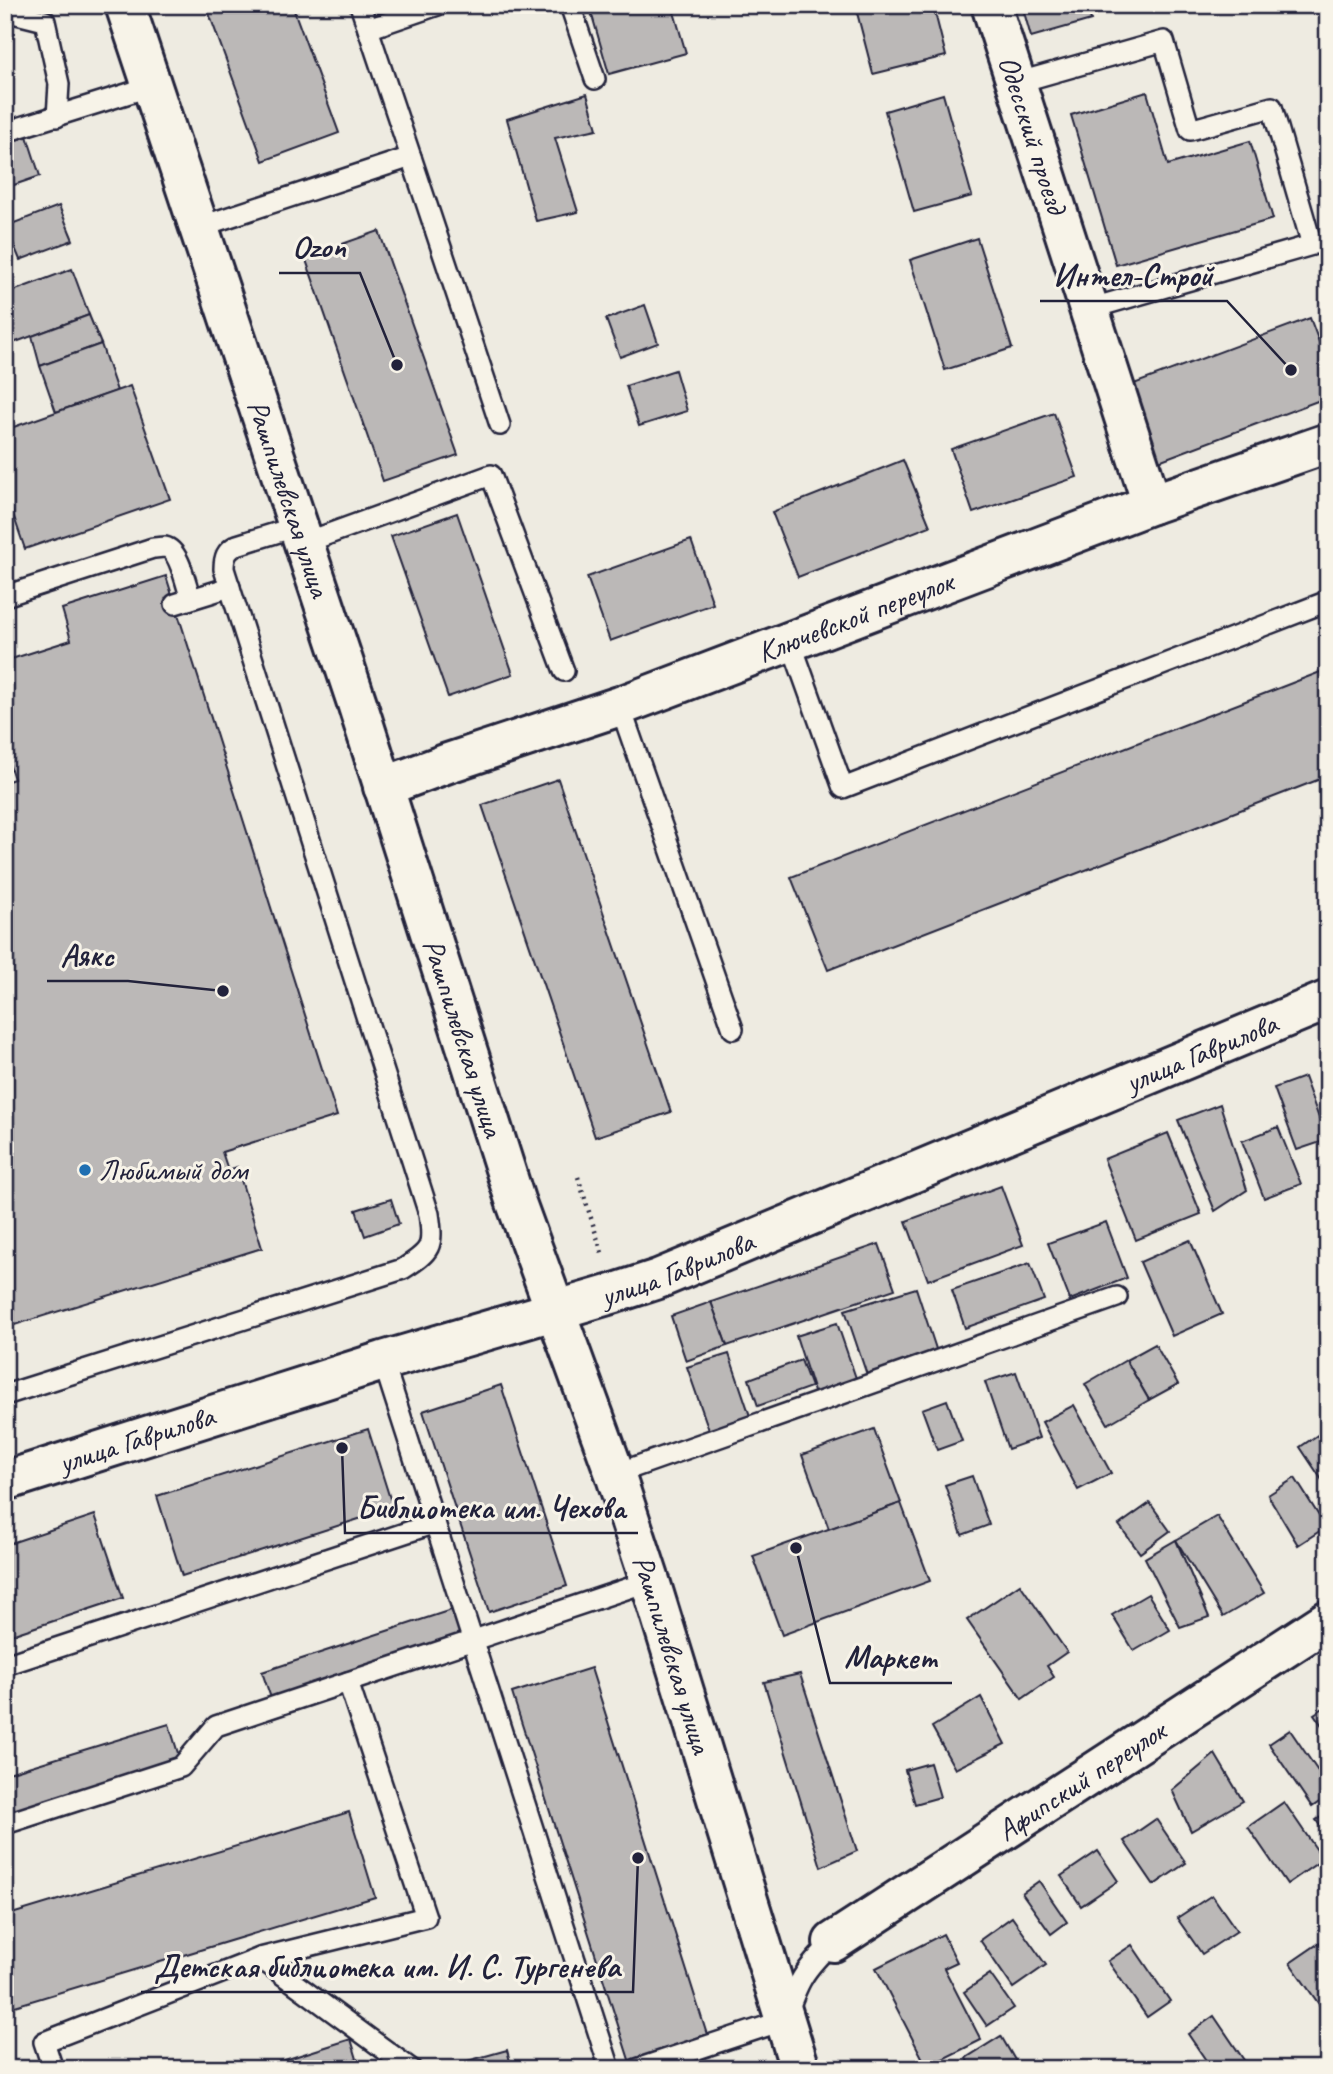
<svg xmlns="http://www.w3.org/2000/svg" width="1333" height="2074" font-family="Caveat,sans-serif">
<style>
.building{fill:#bbb8b7;stroke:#22223b;stroke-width:2}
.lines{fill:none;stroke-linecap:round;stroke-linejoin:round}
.service-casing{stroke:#22223b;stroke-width:24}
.minor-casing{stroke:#22223b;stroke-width:44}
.tertiary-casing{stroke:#22223b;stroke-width:44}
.secondary-casing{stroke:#22223b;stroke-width:44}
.path{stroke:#22223b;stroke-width:4.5;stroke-dasharray:2 5;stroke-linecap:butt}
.service{stroke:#f7f3e8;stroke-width:19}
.minor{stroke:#f7f3e8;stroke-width:38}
.tertiary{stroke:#f7f3e8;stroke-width:38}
.secondary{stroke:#f7f3e8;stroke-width:38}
.poi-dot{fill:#1f6fb2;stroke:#f7f3e8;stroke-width:2.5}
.labels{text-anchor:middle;stroke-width:6;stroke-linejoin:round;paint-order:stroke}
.street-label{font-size:30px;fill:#22223b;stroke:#f7f3e8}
.poi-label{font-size:30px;fill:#22223b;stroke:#f7f3e8;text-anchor:start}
.leader{fill:none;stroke:#22223b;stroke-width:2.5}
.callout-dot{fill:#22223b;stroke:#f7f3e8;stroke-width:2.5}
.callout-label{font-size:32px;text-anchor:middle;font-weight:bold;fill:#22223b;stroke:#f7f3e8;stroke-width:6;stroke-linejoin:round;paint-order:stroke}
</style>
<rect width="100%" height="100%" fill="#eeebe1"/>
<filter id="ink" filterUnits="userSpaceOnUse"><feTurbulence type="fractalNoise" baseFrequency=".0143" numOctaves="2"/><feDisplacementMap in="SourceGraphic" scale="14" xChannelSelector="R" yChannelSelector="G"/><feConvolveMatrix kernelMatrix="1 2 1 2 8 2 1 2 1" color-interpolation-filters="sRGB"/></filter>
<g filter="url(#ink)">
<g class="building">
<path d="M206,5H292L339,133L263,161Z"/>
<path d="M589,5H672L686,53L609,74Z"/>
<path d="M855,5H933L946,56L873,74Z"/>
<path d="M1022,5H1087L1091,20L1031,37Z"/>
<path d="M1147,92L1168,165L1250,141L1273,219L1116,265L1071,115Z"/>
<path d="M587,94L597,129L555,138L578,212L536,221L507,119Z"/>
<path d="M943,94L972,196L914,212L885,111Z"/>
<path d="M27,136L40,176L5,188V144Z"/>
<path d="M59,206L73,240L20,260L6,226Z"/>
<path d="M379,231L458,455L383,481L305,257Z"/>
<path d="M977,238L1012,348L945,370L910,260Z"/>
<path d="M72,269L89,315L5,346V294Z"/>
<path d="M645,305L658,343L620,357L606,319Z"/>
<path d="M89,315L101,344L40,366L32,336Z"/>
<path d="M1310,318L1328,366V397L1151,464L1123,388Z"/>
<path d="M101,344L117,391L56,412L40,366Z"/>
<path d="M675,370L687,411L639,426L626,386Z"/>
<path d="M130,386L170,499L25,549L5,491V430Z"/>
<path d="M1054,413L1077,477L973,513L951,449Z"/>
<path d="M903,460L930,526L798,577L772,512Z"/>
<path d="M457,513L513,674L448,697L391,536Z"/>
<path d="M691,540L713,604L610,641L587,577Z"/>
<path d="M166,576L337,1116L222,1152L228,1170L237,1167L262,1248L5,1328V782L14,779L5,750V661L71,640L62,609Z"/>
<path d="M1328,669V776L828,970L791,877Z"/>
<path d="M558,779L671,1112L595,1137L482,805Z"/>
<path d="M1304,1077L1327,1140L1297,1150L1274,1088Z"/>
<path d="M1220,1104L1247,1190L1215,1211L1178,1120Z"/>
<path d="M1278,1127L1301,1184L1264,1198L1242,1141Z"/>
<path d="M1168,1133L1201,1214L1136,1240L1104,1159Z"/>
<path d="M1001,1186L1023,1245L928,1280L906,1221Z"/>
<path d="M391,1199L399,1224L365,1236L356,1210Z"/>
<path d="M1106,1222L1127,1278L1070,1300L1048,1243Z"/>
<path d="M1190,1240L1222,1314L1172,1336L1140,1262Z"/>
<path d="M879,1244L895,1289L727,1346L711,1302Z"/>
<path d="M1030,1263L1044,1300L965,1328L952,1290Z"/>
<path d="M916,1288L937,1352L867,1375L845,1310Z"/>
<path d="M711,1302L727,1346L686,1361L671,1316Z"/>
<path d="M837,1323L857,1381L815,1395L796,1336Z"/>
<path d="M1155,1344L1178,1384L1149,1400L1126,1360Z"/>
<path d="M729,1354L751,1419L710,1433L687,1367Z"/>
<path d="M801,1360L811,1387L758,1406L749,1379Z"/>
<path d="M1126,1360L1149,1400L1108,1424L1085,1384Z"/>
<path d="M1016,1372L1039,1438L1008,1449L985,1382Z"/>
<path d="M501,1385L567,1586L489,1612L423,1411Z"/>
<path d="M947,1400L962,1441L937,1450L922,1409Z"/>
<path d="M1074,1405L1111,1473L1078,1490L1042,1422Z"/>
<path d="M1328,1428V1489L1300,1447Z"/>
<path d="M368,1429L393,1508L182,1576L157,1496Z"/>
<path d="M874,1429L901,1503L829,1529L802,1455Z"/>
<path d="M972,1476L989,1525L962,1535L945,1485Z"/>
<path d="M1295,1478L1326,1527L1298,1545L1268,1495Z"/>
<path d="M901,1503L930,1581L782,1635L753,1556Z"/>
<path d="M1150,1503L1170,1531L1140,1553L1119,1525Z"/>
<path d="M95,1515L123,1598L5,1637V1545Z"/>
<path d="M1217,1516L1264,1593L1223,1617L1176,1540Z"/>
<path d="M1176,1540L1209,1617L1180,1627L1145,1558Z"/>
<path d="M1020,1584L1067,1652L1047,1666L1054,1677L1022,1699L967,1620Z"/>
<path d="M1148,1594L1170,1630L1134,1651L1112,1615Z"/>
<path d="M454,1609L463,1638L272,1701L262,1672Z"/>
<path d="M591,1668L709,2041L631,2066L512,1693Z"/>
<path d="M800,1674L857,1851L821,1867L764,1682Z"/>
<path d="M981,1697L1005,1744L955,1769L932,1727Z"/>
<path d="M1328,1705V1734L1314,1714Z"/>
<path d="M169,1724L181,1763L5,1816V1774Z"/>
<path d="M1290,1730L1328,1786V1796L1312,1807L1269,1744Z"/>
<path d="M1215,1754L1243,1801L1191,1831L1172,1790Z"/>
<path d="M930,1763L940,1797L915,1804L905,1770Z"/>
<path d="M1284,1802L1323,1859L1287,1884L1248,1827Z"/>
<path d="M349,1812L375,1897L5,2009V1916Z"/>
<path d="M1328,1812V1837L1316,1820Z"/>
<path d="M1156,1819L1186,1863L1154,1885L1124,1841Z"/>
<path d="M1098,1851L1118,1881L1081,1906L1061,1876Z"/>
<path d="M1039,1881L1067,1922L1051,1934L1022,1893Z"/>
<path d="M1212,1895L1237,1931L1202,1954L1177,1918Z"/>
<path d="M1012,1917L1046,1965L1013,1988L980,1940Z"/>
<path d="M943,1934L957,1962L944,1968L981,2040L927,2067L876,1968Z"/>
<path d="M1328,1937V2017L1290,1963Z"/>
<path d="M1132,1945L1170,2001L1147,2017L1108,1961Z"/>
<path d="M990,1974L1014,2008L987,2026L964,1992Z"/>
<path d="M1214,2016L1250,2069H1212L1188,2034Z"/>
<path d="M1001,2036L1019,2067L1016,2069H971L966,2058Z"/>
<path d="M351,2039L360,2069H274L272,2064Z"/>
<path d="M507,2050L512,2069H454L453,2065Z"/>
</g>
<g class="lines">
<defs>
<g id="service">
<path d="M570,5L595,79"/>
<path d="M5,11L45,21L59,84L57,117"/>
<path d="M368,29L438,5"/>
<path d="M1016,83L1164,41L1190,130L1272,107L1312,245L1089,309"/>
<path d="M5,132L152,86"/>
<path d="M411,157L500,425"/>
<path d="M199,227L411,157L360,5"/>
<path d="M304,543L491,475L564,671"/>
<path d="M5,596L153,548C155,548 163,547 165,547C180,550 186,586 191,599"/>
<path d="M175,604L230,587"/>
<path d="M790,640L843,788L1328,601"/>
<path d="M620,706L733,1029"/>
<path d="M5,1395L403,1269C431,1251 434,1247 429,1214L224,569C224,557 226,551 237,545L298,526"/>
<path d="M615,1474L1117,1297"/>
<path d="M435,1523L610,2069"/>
<path d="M5,1665L435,1523L383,1361"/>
<path d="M5,1824L181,1767L216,1726L348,1682"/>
<path d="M260,1958L411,2069"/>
<path d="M53,2069L44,2042L260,1958L426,1917L348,1682L650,1581"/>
<path d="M637,2069L785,2020C798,1981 803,1971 833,1942"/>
</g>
<g id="minor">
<path id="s1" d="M991,5L1152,504"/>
<path id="s2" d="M383,787L448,763L620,706L1152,504L1328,443"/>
<path id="s3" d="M833,1942L1328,1620"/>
</g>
<g id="tertiary">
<path id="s4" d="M125,5L357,703L515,1200L615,1474L650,1581L800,2069"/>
</g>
<g id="secondary">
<path id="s5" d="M5,1481L383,1361L615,1293L658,1279L1328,1000"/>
</g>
</defs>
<use href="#service" class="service-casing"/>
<use href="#minor" class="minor-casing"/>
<use href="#tertiary" class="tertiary-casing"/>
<use href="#secondary" class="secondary-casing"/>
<path class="path" d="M578,1177L603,1256"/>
<use href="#service" class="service"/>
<use href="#minor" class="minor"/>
<use href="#tertiary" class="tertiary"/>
<use href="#secondary" class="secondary"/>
</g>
</g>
<circle class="poi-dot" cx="85" cy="1170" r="7"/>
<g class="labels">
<g class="street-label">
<text dy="10" stroke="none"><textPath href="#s1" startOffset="136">Одесский проезд</textPath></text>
<text dy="10" stroke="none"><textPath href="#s4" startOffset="520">Рашпилевская улица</textPath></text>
<text dy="10" stroke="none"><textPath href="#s2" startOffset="502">Ключевской переулок</textPath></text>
<text dy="10" stroke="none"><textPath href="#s4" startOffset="1087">Рашпилевская улица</textPath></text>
<text dy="10" stroke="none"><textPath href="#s5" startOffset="1272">улица Гаврилова</textPath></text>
<text dy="10" stroke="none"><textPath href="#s5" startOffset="705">улица Гаврилова</textPath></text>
<text dy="10" stroke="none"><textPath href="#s5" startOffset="138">улица Гаврилова</textPath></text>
<text dy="10" stroke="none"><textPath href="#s4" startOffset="1738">Рашпилевская улица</textPath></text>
<text dy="10" stroke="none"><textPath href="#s3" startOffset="296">Афипский переулок</textPath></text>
</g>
<g class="poi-label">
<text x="99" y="1180">Любимый дом</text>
</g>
</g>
<path class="leader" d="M397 365L360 273H279M1291 370L1227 301H1040M223 991L128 981H47M342 1448L345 1533H638M796 1548L830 1683H952M638 1858L633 1992H141"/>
<g class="callout-dot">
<circle cx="397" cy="365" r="7"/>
<circle cx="1291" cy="370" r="7"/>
<circle cx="223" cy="991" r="7"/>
<circle cx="342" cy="1448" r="7"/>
<circle cx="796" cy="1548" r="7"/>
<circle cx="638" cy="1858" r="7"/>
</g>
<g class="callout-label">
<text x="319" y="257">Ozon</text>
<text x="1133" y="286">Интел-Строй</text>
<text x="87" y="966">Аякс</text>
<text x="491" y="1518">Библиотека им. Чехова</text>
<text x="891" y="1668">Маркет</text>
<text x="387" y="1977">Детская библиотека им. И. С. Тургенева</text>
</g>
<rect width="1333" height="2074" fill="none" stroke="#f7f3e8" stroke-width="28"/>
<rect x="14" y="14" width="1305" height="2046" fill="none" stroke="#22223b" stroke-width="2.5" filter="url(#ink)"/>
</svg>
